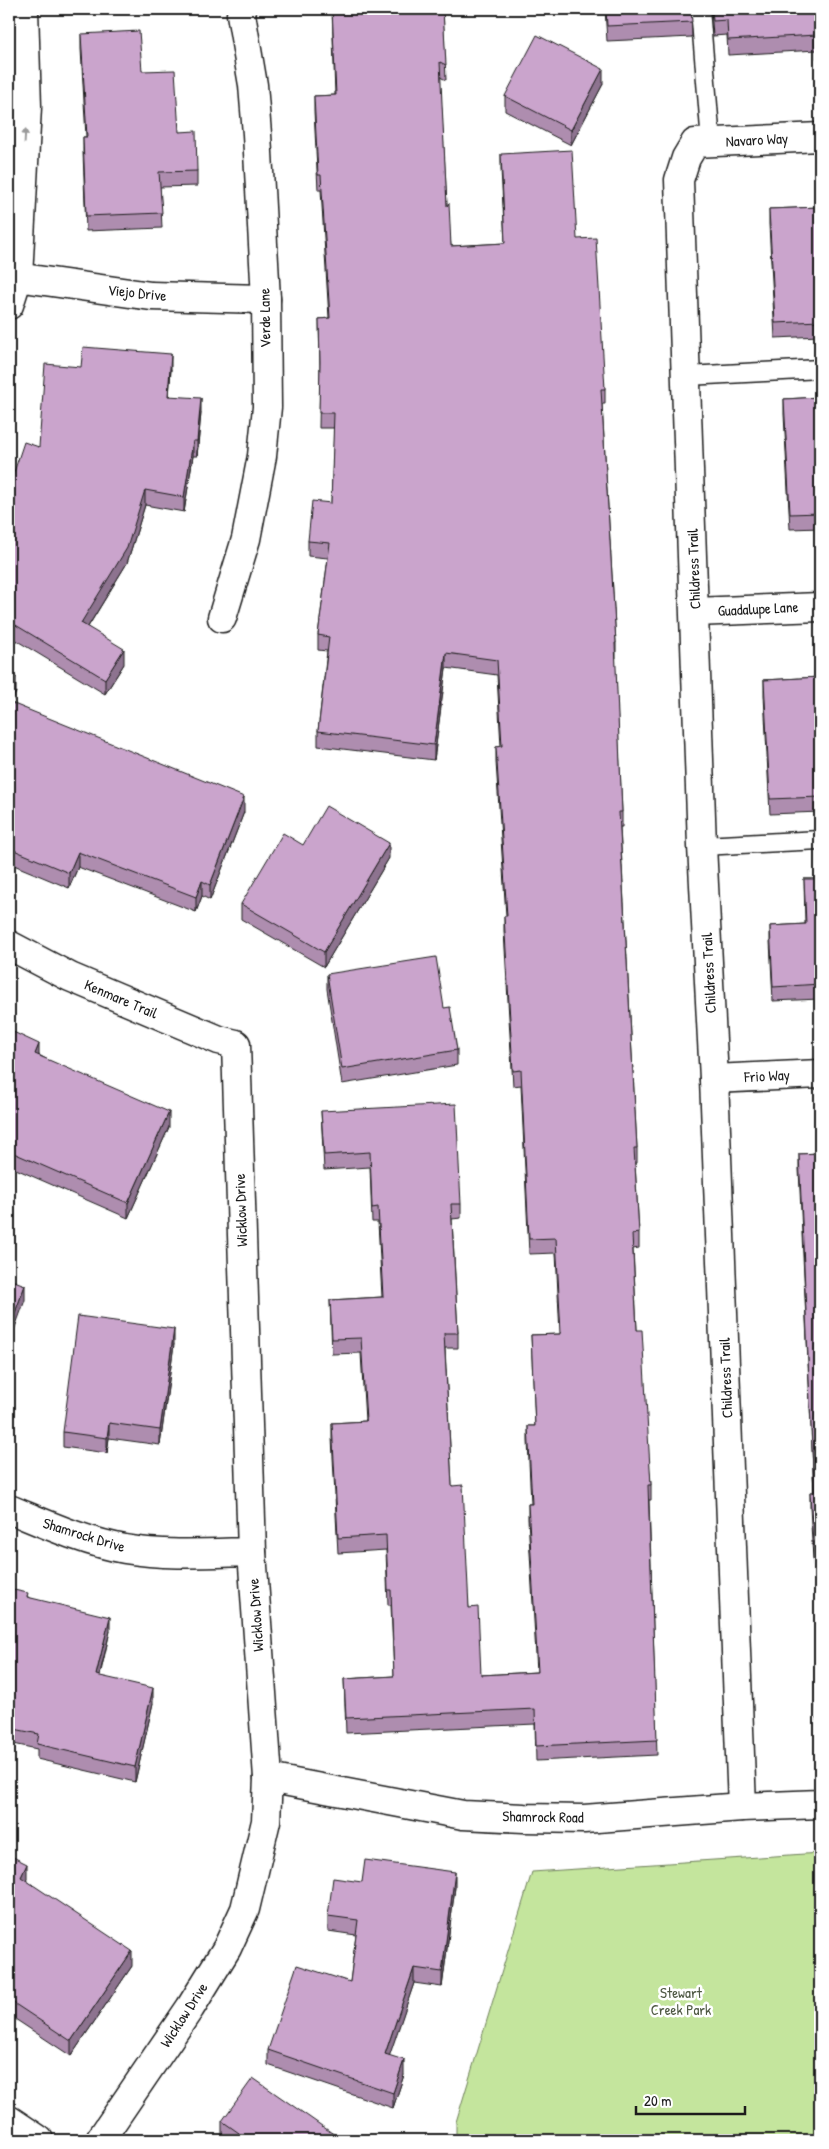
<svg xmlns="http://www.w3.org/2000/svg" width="829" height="2149" font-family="'Patrick Hand',sans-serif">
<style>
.green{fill:#c4e59d;stroke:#70805c}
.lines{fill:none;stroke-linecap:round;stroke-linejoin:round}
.lane-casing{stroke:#1c1c1c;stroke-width:21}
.street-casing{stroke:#1c1c1c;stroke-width:31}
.lane{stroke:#fff;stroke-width:18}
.street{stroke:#fff;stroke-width:28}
.wall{fill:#ae8daf;stroke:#1c1c1c}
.shaded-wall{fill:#8d738f;stroke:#1c1c1c}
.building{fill:#caa4cc;stroke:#1c1c1c}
.oneway{fill:#999}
.labels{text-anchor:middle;stroke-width:5;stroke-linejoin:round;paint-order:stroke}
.street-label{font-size:15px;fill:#1c1c1c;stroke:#fff}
.park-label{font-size:15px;fill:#4e5843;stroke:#fff}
</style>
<rect width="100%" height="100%" fill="#fff"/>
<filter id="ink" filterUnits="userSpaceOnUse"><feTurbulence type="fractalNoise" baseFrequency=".02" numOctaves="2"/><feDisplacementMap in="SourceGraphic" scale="10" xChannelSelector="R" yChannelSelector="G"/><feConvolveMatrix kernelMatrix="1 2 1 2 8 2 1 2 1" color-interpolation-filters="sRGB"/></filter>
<g filter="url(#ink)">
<path class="green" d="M820,1853V2140H456V2122L532,1872Z"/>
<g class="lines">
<defs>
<g id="lane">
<path d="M700,9L711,142"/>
<path d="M687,376L820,369"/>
<path d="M702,846L820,840"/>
</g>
<g id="street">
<path d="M9,276L151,296L266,299"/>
<path d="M9,305L18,277L27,107L24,9"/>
<path d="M695,612L820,607"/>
<path d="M222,618L246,539L262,456L267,407L266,299L257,134L253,85L241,14"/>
<path d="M9,945L70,977L219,1040L236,1044L252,1552L268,1778L266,1821L245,1909L227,1948L190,2008L100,2140"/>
<path d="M714,1079L820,1074"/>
<path d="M9,1509C46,1524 85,1542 125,1549C167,1556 210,1553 252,1552"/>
<path d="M268,1778L463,1815L524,1818L584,1819L742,1807L820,1804"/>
<path d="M742,1807L714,1079L702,846L679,180L686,158L695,143L820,137"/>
<path d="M9,2120L39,2140"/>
</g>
</defs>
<use href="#lane" class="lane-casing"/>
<use href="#street" class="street-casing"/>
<use href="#lane" class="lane"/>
<use href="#street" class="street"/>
</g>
<g class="wall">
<path d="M332,9H443L446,80L440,77L447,206L451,246L505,243L501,169V154L577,239L605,389V404H602L616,643V658H615L622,812V827H620L637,1148V1163H635L639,1233V1248L633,1249L637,1330L651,1485V1500H649L657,1755L536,1761L535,1724L346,1733L344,1679L394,1676L391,1605H388L386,1550L338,1553L332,1438V1423L365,1421L361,1353L332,1354L330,1300L382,1297L378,1222H372L370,1167L324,1170L321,1111L461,1204V1218L452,1219L458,1333V1348H445L452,1486L469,1608L481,1675L537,1672L528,1519V1504H531L528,1441V1426H535L531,1335L560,1334L556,1253L529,1254L521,1085L513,1086L508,1001L504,931V916H506L496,762V747H501L497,675L446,668L434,760L318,746V731L327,651L318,650V635L328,558L308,556V541L331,503L334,428H319L320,369L319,319L329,318L321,190H318L314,111V96L335,95Z"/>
<path d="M605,9H691L692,37L607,41Z"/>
<path d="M711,9H820V59H817V50L728,55L727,35L713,36Z"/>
<path d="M81,34L142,71L179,132L197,171V186L160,187L162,228L86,231L83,152V137H86L81,49Z"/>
<path d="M603,84L571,145L505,111V96Z"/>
<path d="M820,207V336L775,338L769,224V209Z"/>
<path d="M81,367L171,369L169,396L201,413L197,456H193L184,512L145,505L127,563L88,627L124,664L105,694L9,636V487L39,447Z"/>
<path d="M820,397V528L790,529L784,414V399Z"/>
<path d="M9,674L16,692L11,703L244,812L210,900L202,896L196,912L78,867L69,888L9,863Z"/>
<path d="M820,677V812L770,814L764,695V680Z"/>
<path d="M303,845L389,858L324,967L241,919V904Z"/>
<path d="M804,879H820V999L773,1001L770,941V926L805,924Z"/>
<path d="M327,974L444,1008L457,1050V1065L342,1084L327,989Z"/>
<path d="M9,1030L39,1055L169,1127L128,1218L9,1166Z"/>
<path d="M820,1153V1639L816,1576H814L810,1507V1492H814L799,1169V1154Z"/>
<path d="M174,1344L160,1445L109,1438L107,1453L63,1447V1432Z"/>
<path d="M9,1589L28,1597L110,1631L100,1676L153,1703L135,1782L37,1759V1749L9,1743Z"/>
<path d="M815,1661H820V1746H819L815,1676Z"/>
<path d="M9,1855L27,1879L26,1880L132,1966L71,2056L9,2015Z"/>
<path d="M362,1882L455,1887L442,1987L414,1983L389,2055L404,2075L393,2108L268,2065V2050L350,1982L356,1935L328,1931V1916Z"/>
<path d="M222,2121L342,2140H228L222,2136Z"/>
</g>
<g class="shaded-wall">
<path d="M603,69V84L571,145V130Z"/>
<path d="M171,354V369L168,411V396Z"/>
<path d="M201,398V413L197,456V441Z"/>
<path d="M193,441V456L184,512V497Z"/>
<path d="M145,490V505L127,563L81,638V623Z"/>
<path d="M124,649V664L105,694V679Z"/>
<path d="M446,653V668L434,760V745Z"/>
<path d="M16,677V692L9,708V693Z"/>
<path d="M244,797V812L210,900V885Z"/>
<path d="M389,843V858L324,967V952Z"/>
<path d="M78,852V867L69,888V873Z"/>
<path d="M202,881V896L196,912V897Z"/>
<path d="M39,1044V1059L35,1054Z"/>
<path d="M169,1112V1127L128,1218V1203Z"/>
<path d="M25,1285V1300L9,1344V1329Z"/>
<path d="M174,1329V1344L160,1445V1430Z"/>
<path d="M109,1423V1438L107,1453V1438Z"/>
<path d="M110,1617V1631L96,1690V1675Z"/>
<path d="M153,1688V1703L135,1782V1767Z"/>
<path d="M27,1864V1879L21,1892V1877Z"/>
<path d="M455,1872V1887L442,1987V1972Z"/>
<path d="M132,1951V1966L71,2056V2041Z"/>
<path d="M414,1968V1983L385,2069V2054Z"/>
<path d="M404,2060V2075L393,2108V2093Z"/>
</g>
<g class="building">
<path d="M332,9H443L446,65L440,62L447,206L449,203L451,246L505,243L501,154L572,150L577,239L596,238L605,389H601L616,643H615L622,812H619L637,1148H634L639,1233L632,1234L637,1330H642L651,1485H648L657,1740L536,1746L535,1709L346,1718L344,1679L394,1676L391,1590H388L386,1535L338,1538L332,1423L366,1421L361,1338L332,1339L330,1300L383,1297L378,1207L372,1208L370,1152L324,1155L321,1111L456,1104L461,1204H451L458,1333H444L452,1486L463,1485L469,1608L478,1607L481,1675L538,1672L528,1504H532L528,1426H535L531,1335L561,1334L556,1238L529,1239L521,1070L513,1071L508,986L504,916H507L496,747L502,746L497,660L446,653L434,745L318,731L329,637L318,635L330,543L308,541L312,501L331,503L334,413H319L320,362L319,319L330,318L321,175H318L314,96L336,95Z"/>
<path d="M606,9H691L692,22L607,26Z"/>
<path d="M712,9H820V44H817V35L728,40L727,20L713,21Z"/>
<path d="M139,31L142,71L175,70L179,132L196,131L197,171L159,172L162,213L86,216L83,137H87L81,34Z"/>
<path d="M537,35L603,69L571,130L505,96Z"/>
<path d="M820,207V321L775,323L769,209Z"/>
<path d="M83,347L171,354L168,396L201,398L197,441H193L184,497L145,490L127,548L81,623L124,649L105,679L9,621V487L24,442L39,447L45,364L81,367Z"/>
<path d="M820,397V513L790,514L784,399Z"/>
<path d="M9,674L16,677L9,693Z"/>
<path d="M820,677V797L770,799L764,680Z"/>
<path d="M9,702L244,797L210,885L202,881L196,897L78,852L69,873L9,848Z"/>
<path d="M326,806L389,843L324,952L241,904L283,833L303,845Z"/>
<path d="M804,879H820V984L773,987L770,926L806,924Z"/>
<path d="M436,957L444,1008L450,1007L457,1050L342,1069L327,974Z"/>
<path d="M9,1030L39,1044L35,1054L169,1112L128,1203L9,1151Z"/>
<path d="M820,1153V1624L816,1561H814L810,1492H814L799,1154Z"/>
<path d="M9,1279L25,1285L9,1329Z"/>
<path d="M78,1316L174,1329L160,1430L109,1423L107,1438L63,1432Z"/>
<path d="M9,1589L28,1593L27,1597L110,1617L96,1675L153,1688L135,1767L37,1744L39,1734L9,1728Z"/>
<path d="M815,1661H820V1731H819Z"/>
<path d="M9,1855L27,1864L21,1877L132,1951L71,2041L9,2000V1959L14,1950L9,1947Z"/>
<path d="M365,1860L455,1872L442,1972L414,1968L385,2054L404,2060L393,2093L268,2050L297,1965L350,1982L358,1920L328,1916L333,1878L362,1882Z"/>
<path d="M253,2078L342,2140H234L239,2133L222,2121Z"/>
</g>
<defs><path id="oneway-solid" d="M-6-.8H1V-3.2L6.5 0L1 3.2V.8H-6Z" transform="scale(1.25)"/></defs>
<use class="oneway" href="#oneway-solid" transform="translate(25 136) rotate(-87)"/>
</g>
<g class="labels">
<g class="street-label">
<text transform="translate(757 140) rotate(-3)" y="5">Navaro Way</text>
<text transform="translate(137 293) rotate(6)" y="5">Viejo Drive</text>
<text transform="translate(265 318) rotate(-91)" y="5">Verde Lane</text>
<text transform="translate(694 569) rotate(-92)" y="5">Childress Trail</text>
<text transform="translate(758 609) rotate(-3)" y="5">Guadalupe Lane</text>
<text transform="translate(709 973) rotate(-93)" y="5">Childress Trail</text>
<text transform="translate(121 999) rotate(23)" y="5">Kenmare Trail</text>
<text transform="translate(767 1076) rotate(-3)" y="5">Frio Way</text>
<text transform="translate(241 1210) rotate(-92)" y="5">Wicklow Drive</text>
<text transform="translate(726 1378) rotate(-92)" y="5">Childress Trail</text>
<text transform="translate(84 1535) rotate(17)" y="5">Shamrock Drive</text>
<text transform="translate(256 1615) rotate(-94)" y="5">Wicklow Drive</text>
<text transform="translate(543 1817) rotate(1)" y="5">Shamrock Road</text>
<text transform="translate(184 2015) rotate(-57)" y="5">Wicklow Drive</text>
</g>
<g class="park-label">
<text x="681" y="1998">Stewart<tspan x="681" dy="17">Creek Park</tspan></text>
</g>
</g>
<rect width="829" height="2149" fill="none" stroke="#fff" stroke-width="30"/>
<rect x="15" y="15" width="799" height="2119" fill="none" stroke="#1c1c1c" stroke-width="2" filter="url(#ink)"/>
<path d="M636 2106v8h109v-8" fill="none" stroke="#1c1c1c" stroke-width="2.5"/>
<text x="644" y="2106" font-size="15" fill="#1c1c1c" stroke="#ffffff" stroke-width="4" paint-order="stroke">20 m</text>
</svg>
